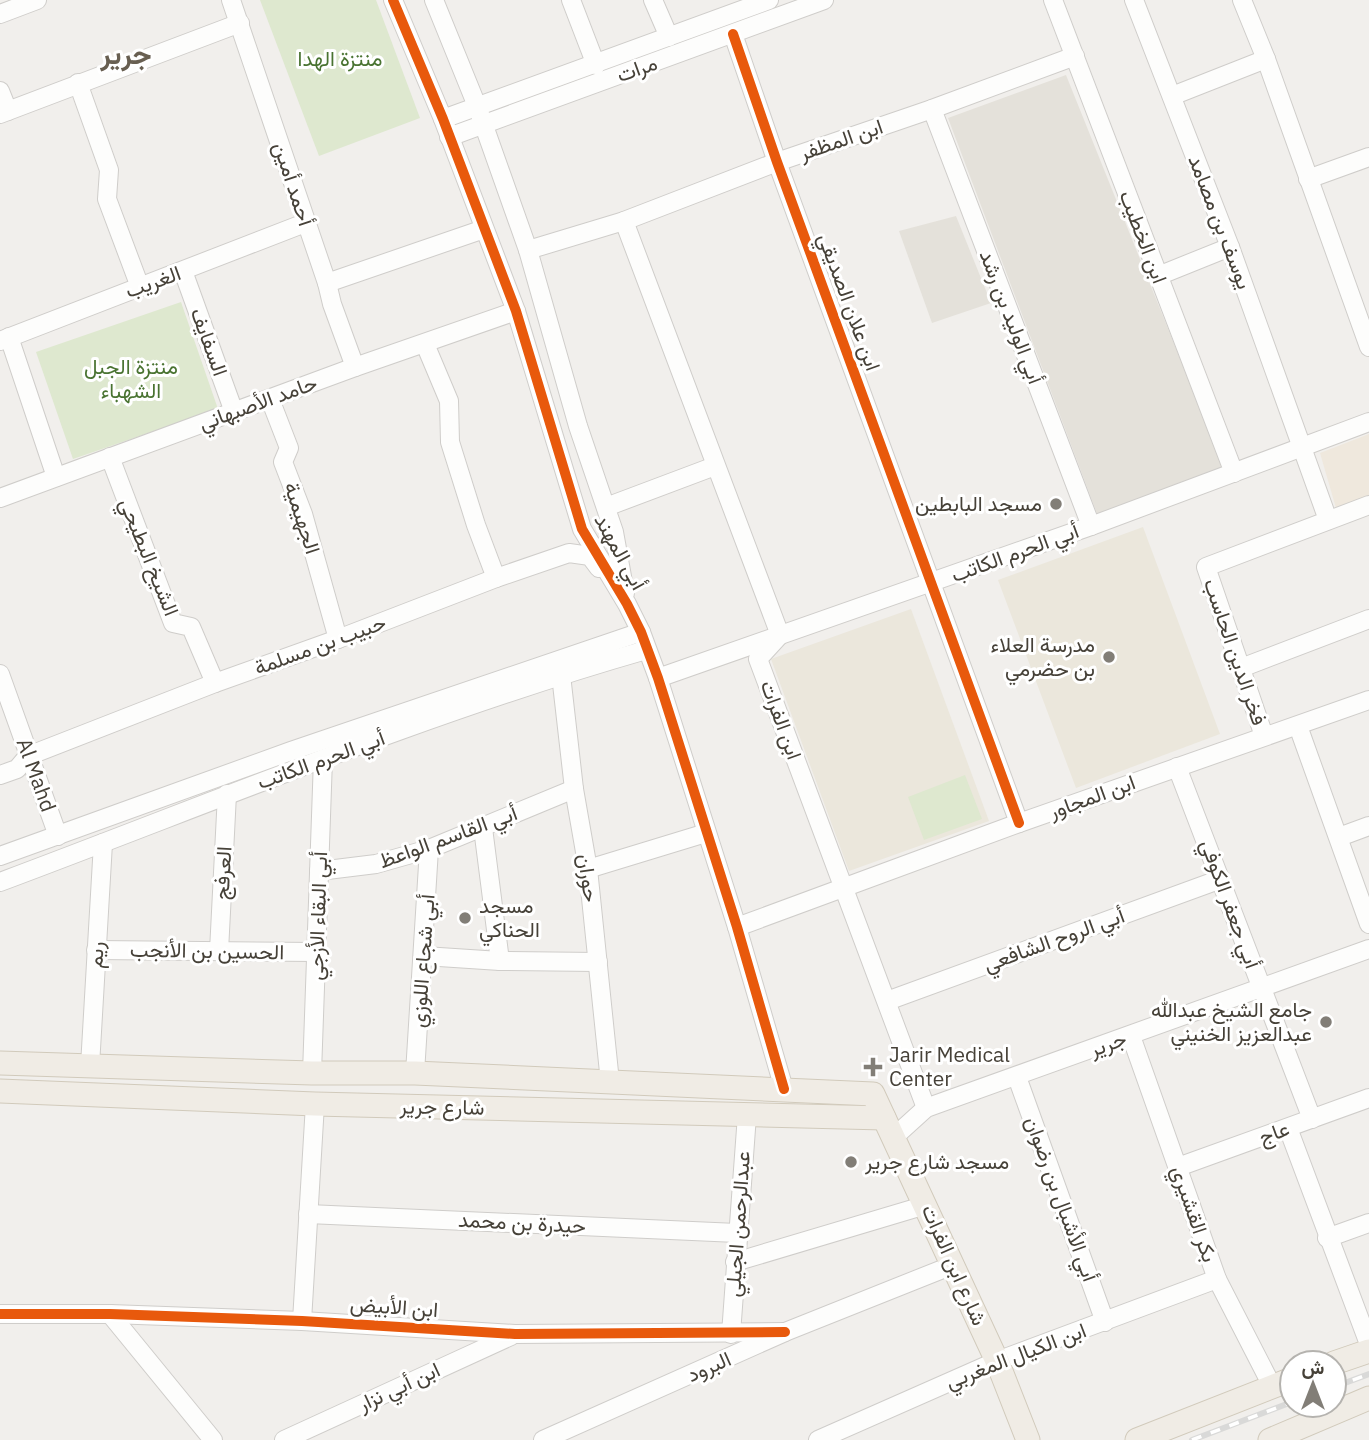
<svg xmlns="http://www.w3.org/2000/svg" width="1369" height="1440" font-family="'IBM Plex Sans',Vazirmatn,sans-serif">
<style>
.residential{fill:#e4e1da}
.commercial{fill:#efe8dd}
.education{fill:#ebe7dc}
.green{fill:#dee8cf}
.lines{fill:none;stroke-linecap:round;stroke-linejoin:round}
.minor-casing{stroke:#cfcdca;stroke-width:20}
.major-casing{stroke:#d1cabb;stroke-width:25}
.minor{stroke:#fdfdfc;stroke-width:18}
.major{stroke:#f0ece5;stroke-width:23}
.rail-casing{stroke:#d9d9d8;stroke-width:6}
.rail{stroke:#fff;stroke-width:3.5;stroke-dasharray:10;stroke-linecap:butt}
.cycleway-casing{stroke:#fff;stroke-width:15}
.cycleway{stroke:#e8590c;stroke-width:10}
.poi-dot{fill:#827e77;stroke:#fff;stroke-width:2.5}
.labels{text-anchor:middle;stroke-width:6;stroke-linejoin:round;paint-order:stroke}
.park-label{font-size:21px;fill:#497331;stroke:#fff}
.street-label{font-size:21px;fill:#464138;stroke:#fff}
.poi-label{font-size:21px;fill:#464138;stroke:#fff;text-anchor:end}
.district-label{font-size:28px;font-weight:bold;fill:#685f51;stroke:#fff}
</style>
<rect width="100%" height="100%" fill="#f1efec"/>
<g class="residential">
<path d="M1066,75L1222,463L1220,473L1099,519L948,118Z"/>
<path d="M956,216L991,303L932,323L899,231Z"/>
</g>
<path class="commercial" d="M1369,434V497L1336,508L1320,453Z"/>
<g class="education">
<path d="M1143,527L1220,734L1076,788L998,580Z"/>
<path d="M911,609L989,821L849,871L771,659Z"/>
</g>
<g class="green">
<path d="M260,0H376L420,118L319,156Z"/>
<path d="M181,302L218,409L73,459L36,352Z"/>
<path d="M965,775L982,819L924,840L908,797Z"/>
</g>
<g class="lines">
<defs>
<g id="minor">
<path d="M231,0L327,283L332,304L355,367"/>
<path d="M393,0L443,119L516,311L582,529L627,604L641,632L658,678L737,927L784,1089"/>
<path d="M434,0L477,106L528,250L578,426L614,532L625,593"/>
<path d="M571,0L596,65"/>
<path d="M653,0L669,37"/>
<path d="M1053,0L1234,473"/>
<path d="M1134,0L1230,247L1328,520"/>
<path d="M1242,0L1266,59L1369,347"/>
<path d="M0,14L37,0"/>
<path d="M733,34L777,162L1019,823"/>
<path d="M78,83L109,170L107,199L140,287"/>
<path d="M0,91L8,111"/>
<path d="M1172,96L1266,59"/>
<path d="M932,109L1091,526"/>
<path d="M0,114L240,23"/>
<path d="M443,119L769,0"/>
<path d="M449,137L824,0"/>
<path d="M1308,179L1369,157"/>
<path d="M624,221L780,635L758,659L926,1108"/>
<path d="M528,250L624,221L777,162L932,109L1075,56"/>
<path d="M183,271L234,412"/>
<path d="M1158,276L1230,247"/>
<path d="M327,283L484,229"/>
<path d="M9,337L56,477"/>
<path d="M0,341L305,223"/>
<path d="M425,344L449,401L450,442L476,525L496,578"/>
<path d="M270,399L289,448L283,462L303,514L338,639"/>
<path d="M110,457L173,623L191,627L215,683"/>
<path d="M0,498L355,367L516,311"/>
<path d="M606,507L715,466"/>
<path d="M1241,668L1369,619"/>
<path d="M0,674L58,836"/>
<path d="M561,675L574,789L588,869L610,1082"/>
<path d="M658,678L1091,526L1369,422"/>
<path d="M1298,726L1369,924"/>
<path d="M1264,736L1206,567L1369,505"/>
<path d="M1177,767L1312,1119"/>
<path d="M0,775L17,769L28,756L215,683L338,639L496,578L569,553L590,556L599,568"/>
<path d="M483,828L500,961"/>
<path d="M1339,837L1369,826"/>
<path d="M0,856L291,751L641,632"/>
<path d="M588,869L706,833"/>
<path d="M319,871L376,864L429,849L574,789"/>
<path d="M0,882C214,802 426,713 646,650"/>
<path d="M737,927L1019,823L1369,700"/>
<path d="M96,950L318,952"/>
<path d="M219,951L227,794"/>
<path d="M424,956L500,961L598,962"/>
<path d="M887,1001L1221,879"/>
<path d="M1131,1036L1217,1279L1272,1386"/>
<path d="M90,1066L103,843"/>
<path d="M312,1073L323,759"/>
<path d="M415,1073L429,849"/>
<path d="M1017,1077L1105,1322"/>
<path d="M1288,1128L1369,1344"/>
<path d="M894,1137L926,1108L1369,949"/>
<path d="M1178,1167L1369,1098"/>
<path d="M308,1214L737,1233"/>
<path d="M1327,1238L1369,1223"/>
<path d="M735,1262L926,1205"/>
<path d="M0,1314H110L302,1321L515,1334L785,1332"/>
<path d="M110,1314L213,1440"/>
<path d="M302,1321L315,1104"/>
<path d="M731,1334L747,1115"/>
<path d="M284,1440L511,1336"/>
<path d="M543,1440L785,1332L953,1265"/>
<path d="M818,1440L997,1361L1217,1279"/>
</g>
<g id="major">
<path d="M0,1063L312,1073H415L873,1094L997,1361L1028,1440"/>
<path d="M0,1091L315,1104L884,1118"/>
<path d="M1334,1363L1369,1351"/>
<path d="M1137,1440L1292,1379"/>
<path d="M1270,1440L1369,1398"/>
</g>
</defs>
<use href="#minor" class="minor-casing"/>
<use href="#major" class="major-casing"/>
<use href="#minor" class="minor"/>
<use href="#major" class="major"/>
<defs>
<g id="rail">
<path d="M1334,1387L1369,1374"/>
<path d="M1192,1440L1292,1402"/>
</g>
</defs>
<use href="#rail" class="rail-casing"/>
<use href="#rail" class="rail"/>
<defs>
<g id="cycleway">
<path d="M393,0L443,119L516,311L582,529L627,604L641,632L658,678L737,927L784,1089"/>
<path d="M733,34L777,162L1019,823"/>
<path d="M0,1314H110L302,1321L515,1334L785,1332"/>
</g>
</defs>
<use href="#cycleway" class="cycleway-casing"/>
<use href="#cycleway" class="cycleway"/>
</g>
<g class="poi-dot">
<circle cx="1056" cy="504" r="7"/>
<circle cx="1109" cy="657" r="7"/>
<circle cx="465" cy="918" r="7"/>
<circle cx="1326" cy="1022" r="7"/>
<path d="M869.5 1056.5h7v7h7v7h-7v7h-7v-7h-7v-7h7z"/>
<circle cx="851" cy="1162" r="7"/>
</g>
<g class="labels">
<g class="park-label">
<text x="340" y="66">منتزة الهدا</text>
<text x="131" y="374">منتزة الجبل<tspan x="131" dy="24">الشهباء</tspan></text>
</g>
<g class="street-label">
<text transform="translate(637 69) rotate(-20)" y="7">مرات</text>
<text transform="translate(841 140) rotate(-19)" y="7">ابن المظفر</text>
<text transform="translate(293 184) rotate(72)" y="7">أحمد أمين</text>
<text transform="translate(1220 222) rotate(69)" y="7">يوسف بن مصامد</text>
<text transform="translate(1143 237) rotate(69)" y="7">ابن الخطيب</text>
<text transform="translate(153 282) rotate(-20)" y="7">الغريب</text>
<text transform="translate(849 302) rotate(70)" y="7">ابن علان الصديقي</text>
<text transform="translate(1011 317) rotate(69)" y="7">أبي الوليد بن رشد</text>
<text transform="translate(209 342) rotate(70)" y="7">السفايف</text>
<text transform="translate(258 403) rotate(-20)" y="7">حامد الأصبهاني</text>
<text transform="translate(302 518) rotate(72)" y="7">الجهيمية</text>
<text transform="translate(620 552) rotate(61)" y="7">أبي المهند</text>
<text transform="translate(1015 553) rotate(-20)" y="7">أبي الحرم الكاتب</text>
<text transform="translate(149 557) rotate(68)" y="7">الشيخ البطيحي</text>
<text transform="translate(320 645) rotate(-20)" y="7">حبيب بن مسلمة</text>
<text transform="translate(1235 652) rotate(71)" y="7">فخر الدين الحاسب</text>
<text transform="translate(781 720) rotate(70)" y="7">ابن الفرات</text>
<text transform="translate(321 760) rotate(-20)" y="7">أبي الحرم الكاتب</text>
<text transform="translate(36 775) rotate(70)" y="7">Al Mahd</text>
<text transform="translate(1092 797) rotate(-20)" y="7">ابن المجاور</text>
<text transform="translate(448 837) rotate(-20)" y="7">أبي القاسم الواعظ</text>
<text transform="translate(223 873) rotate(-87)" y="7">العرفج</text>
<text transform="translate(588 878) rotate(82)" y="7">حوران</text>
<text transform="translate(1230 904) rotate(70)" y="7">أبي جعفر الكوفي</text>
<text transform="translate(318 916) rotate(-88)" y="7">أبي البقاء الأزجي</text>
<text transform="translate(1054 940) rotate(-20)" y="7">أبي الروح الشافعي</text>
<text transform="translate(207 951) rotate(1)" y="7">الحسين بن الأنجب</text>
<text transform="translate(96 955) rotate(-87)" y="7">ريم</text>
<text transform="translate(423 961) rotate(-86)" y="7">أبي شجاع اللوزي</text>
<text transform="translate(1108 1044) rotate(-20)" y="7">جرير</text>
<text transform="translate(442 1107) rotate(1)" y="7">شارع جرير</text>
<text transform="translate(1274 1133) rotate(-20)" y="7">عاج</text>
<text transform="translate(1061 1199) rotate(70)" y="7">أبي الأشبال بن رضوان</text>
<text transform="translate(1194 1214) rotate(71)" y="7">بكر القشيري</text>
<text transform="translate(522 1223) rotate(3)" y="7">حيدرة بن محمد</text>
<text transform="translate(738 1224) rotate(-86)" y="7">عبدالرحمن الجيلي</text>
<text transform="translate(954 1265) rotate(66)" y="7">شارع ابن الفرات</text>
<text transform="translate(394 1307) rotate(4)" y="7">ابن الأبيض</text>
<text transform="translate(1016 1356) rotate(-21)" y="7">ابن الكيال المغربي</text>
<text transform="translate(709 1367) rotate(-24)" y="7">البرود</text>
<text transform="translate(399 1387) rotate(-25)" y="7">ابن أبي نزار</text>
</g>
<g class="poi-label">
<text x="1042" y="511">مسجد البابطين</text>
<text x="1095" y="652">مدرسة العلاء<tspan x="1095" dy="24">بن حضرمي</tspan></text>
<text x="479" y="913" text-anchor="start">مسجد<tspan x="479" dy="24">الحناكي</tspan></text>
<text x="1312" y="1017">جامع الشيخ عبدالله<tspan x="1312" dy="24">عبدالعزيز الخنيني</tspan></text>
<text x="889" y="1062" text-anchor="start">Jarir Medical<tspan x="889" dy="24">Center</tspan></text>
<text x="865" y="1169" text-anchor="start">مسجد شارع جرير</text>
</g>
<g class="district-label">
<text x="126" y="64">جرير</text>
</g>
</g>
<g transform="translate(1313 1384)"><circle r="33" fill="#ffffff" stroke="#b5b3af" stroke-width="2"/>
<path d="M0-5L12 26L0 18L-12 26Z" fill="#827e77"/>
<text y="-10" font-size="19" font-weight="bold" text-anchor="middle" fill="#464138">ش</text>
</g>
</svg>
